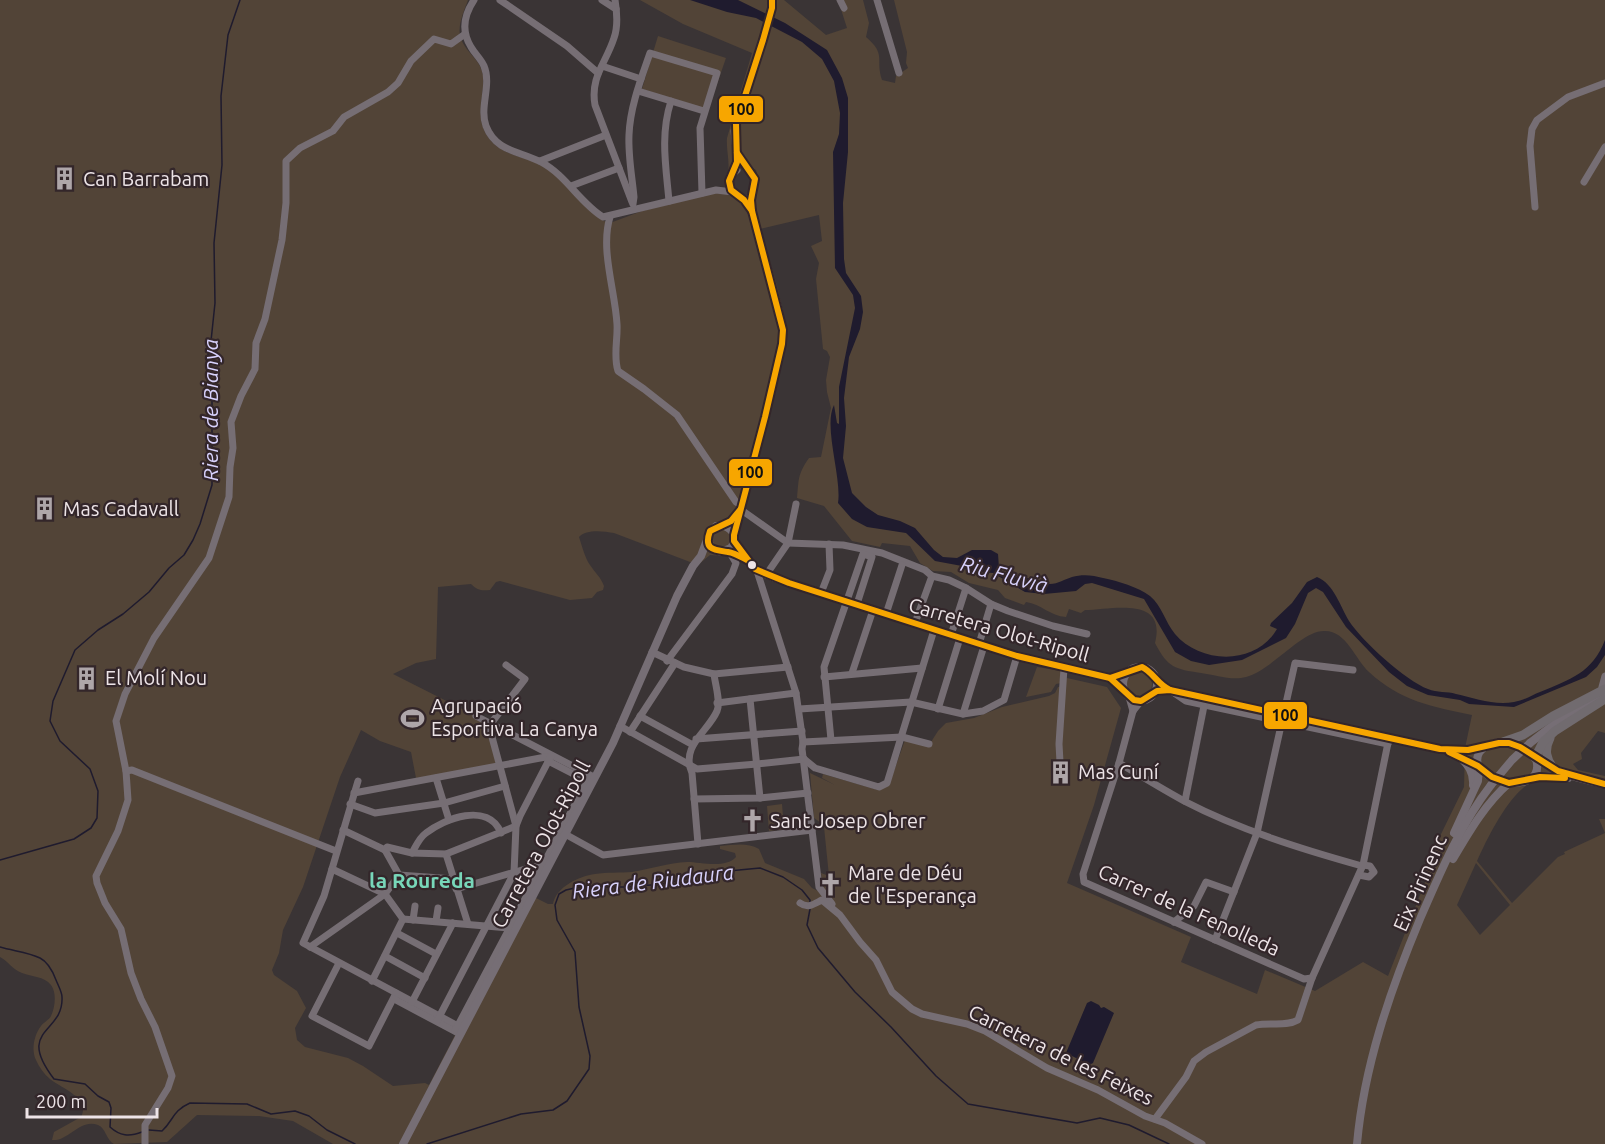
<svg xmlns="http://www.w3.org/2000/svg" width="1605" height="1144" font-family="Ubuntu,sans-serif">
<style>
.green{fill:#524437;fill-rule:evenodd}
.water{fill:#1f1b2e}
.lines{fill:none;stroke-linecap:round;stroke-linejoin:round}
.stream{stroke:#1f1b2e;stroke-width:1.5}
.minor{stroke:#766e74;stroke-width:7}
.major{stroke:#766e75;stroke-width:8}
.highway{stroke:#716b6f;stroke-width:9}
.major-bridge{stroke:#766e75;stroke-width:8}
.bus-1-casing{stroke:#33262a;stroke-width:10}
.bus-1{stroke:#f7a600;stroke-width:6}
.bus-dot{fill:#ede4e7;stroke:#33262a;stroke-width:2}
.labels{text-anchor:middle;stroke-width:4.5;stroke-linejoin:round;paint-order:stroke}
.poi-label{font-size:20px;fill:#ede4e7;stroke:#33262a;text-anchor:start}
.street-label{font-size:20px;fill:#ede4e7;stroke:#33262a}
.water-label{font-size:21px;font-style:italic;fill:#d8d2fc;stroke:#33262a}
.neighbourhood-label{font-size:21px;font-weight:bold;fill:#78d6b9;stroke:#33262a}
.line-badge{stroke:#33262a;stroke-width:2}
.pale-badge-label{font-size:16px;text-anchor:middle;font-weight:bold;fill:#111}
</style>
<rect width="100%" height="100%" fill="#3a3435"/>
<g class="green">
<path d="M0,0H468C464,11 458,24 460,35C463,51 481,59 483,75C485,94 475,115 486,134C502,160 529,154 549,169C563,179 595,222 610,223L642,211L714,193L747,195L752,193L759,183L756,170L745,164L734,166L728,174C730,161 726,150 727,138L752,53L683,24L640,0H784L826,35L847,28L838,0H863L869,23L866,37C887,55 875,59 882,80L895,83L896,76L908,68L906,63L907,52L894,0H1605V733L1598,731L1581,753L1582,759L1573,764L1578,770L1605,776V781L1576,775L1559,769C1548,775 1531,780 1522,789C1503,806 1487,839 1477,861L1512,903L1558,857L1565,854L1564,852L1605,833L1599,819H1605V1144H333L293,1121L259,1116L197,1115L167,1142L114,1144C106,1140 106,1128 98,1125C80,1118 68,1142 52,1140L54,1132L81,1117C91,1098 61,1088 50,1079C44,1074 39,1067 36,1060C31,1050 34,1035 41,1026C44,1022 49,1020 51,1016C55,1008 57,993 51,985C44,976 32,977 22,973C13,970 8,961 0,957ZM819,215L822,241L811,246L819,263L816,279L823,349L827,351L830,357L826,380L827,392L831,408L821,457L809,458C797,475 799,480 797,498L824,506L852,541L880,547L882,543L910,546L920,563L933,571L951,572L969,583L998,590L1005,598L1024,605L1026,602C1041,604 1050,616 1066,617L1069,609L1081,613L1085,610C1111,610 1167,595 1155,643C1168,668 1175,669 1201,673C1216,675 1232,681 1246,677C1272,670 1301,631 1324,631C1346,630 1355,659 1369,672C1400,701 1433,707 1472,715L1465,748L1464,787L1422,873L1428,875L1388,976L1363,962L1315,991L1265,970L1257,994L1181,962L1191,937L1067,883L1094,805L1121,708L1107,687L1067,678L1065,680L1064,686L1058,687L1055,693L1049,696L1002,707L974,718L946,723L938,731L931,742L905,740L889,785L878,790L823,774L822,778L835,785L810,773L814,818L827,827H824L829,876L821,873L823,888L818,891L812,888L804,879L765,863L759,849C747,842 733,845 720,846V849L735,853L736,857C725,869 701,862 687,862C669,863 650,869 632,872C620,873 607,872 595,874C579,876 556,887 553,904H548L534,897L507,935L429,1085L425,1083L393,1086L363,1066L348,1058L305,1047L297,1040L295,1028L306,1008L297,991L274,975L272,970L279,953L283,930L303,887L340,777L361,730L380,741L411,752L416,778L496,768L490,723L393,674L416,663L436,659L438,587L471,584C477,590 481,591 490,590L496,582L500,581L570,600L592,598L597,592L603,590L604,586C600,576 596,574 590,565C585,558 582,546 579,537C586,529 603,531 614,533L698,565L710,555L726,556L733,552L739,520L784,351C789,311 771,268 760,229ZM1476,863L1510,905L1480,935L1457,905Z"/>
<path d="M658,36L726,58L708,110L642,89Z"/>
<path d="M1037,667L1061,671V683L1056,684L1051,692L1026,697Z"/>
<circle cx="1139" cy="684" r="13"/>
<path d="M782,804L784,829L769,831L767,806Z"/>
</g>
<g class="water">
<path d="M690,0H738L785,23L827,50L842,78L848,98V152L843,203L844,259L846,273L861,296L863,312L860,329L849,357L844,398L846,426L843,458L852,493L866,507L878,515L900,521L915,528L934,550L943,557L957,558L972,550H991L998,554L999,568C1009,579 1020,577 1033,579C1039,579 1044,584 1050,584C1058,584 1065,579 1072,577C1082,574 1093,575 1103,578C1118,581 1138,587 1150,596C1162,606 1165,622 1175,634C1200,664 1256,666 1277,629L1270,626L1271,623L1292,603L1307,582L1317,577C1334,584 1340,606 1349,621C1362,641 1406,681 1428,689C1437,693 1447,691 1456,694C1474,698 1495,706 1514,702C1523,701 1532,695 1540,692C1571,679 1592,673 1605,640V655L1597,667L1586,677L1514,707L1469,704L1460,700L1428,695L1407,686L1389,672L1346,627L1323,592L1316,588L1308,593L1295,624L1286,638L1242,660L1209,665L1191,661L1175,652L1144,599L1092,583L1085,584L1076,591L1044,594L1025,592L993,573L968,571L962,566L935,561L906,533L867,527L852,519L838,503C842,478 823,426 834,405L837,423L839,424V387L855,308L853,295L835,268L833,152L839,134L840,113L834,81L822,59L802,42L756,18L727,12Z"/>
<path d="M1091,1001L1099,1005L1101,1008L1104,1007L1114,1013L1093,1063L1091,1064L1081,1061L1080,1057L1076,1058L1066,1053L1087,1003Z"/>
</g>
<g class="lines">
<g class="stream">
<path d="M0,860L74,839L91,828L97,818L98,791L90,769L60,741L50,721L53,701L75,650L98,630L123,614L149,592L169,568L184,555L193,540L200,524L212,485V394L206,364L211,341L215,303L214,243L222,165L221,96L228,35L240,0"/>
<path d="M810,909L807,925L818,948L855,992L891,1027L936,1076L968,1104L1077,1123L1100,1118L1129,1125L1169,1144"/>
<path d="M0,947C13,951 28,952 40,958C48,962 53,972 56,980C58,985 62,992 62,997C64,1034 15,1028 54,1079L85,1084L98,1096L109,1102L111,1108L110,1127C120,1136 129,1137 142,1132"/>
<path d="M149,1130L162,1131C174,1120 172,1111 190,1103L247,1104L271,1114L295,1111L309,1116L327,1130L355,1144"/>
<path d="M427,1144L521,1114L553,1110L567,1101L589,1069L590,1056L579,1007L575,952L557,920L555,905L559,894L566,890L579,887H628L662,884L718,872L760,868L783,877L802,890L810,900V904"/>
</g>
<g class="minor">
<path d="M474,0C464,15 461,31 471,47C475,54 481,59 484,66C492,85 479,107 486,126C496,152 520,151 541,162C566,175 580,203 603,217L716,190L733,192"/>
<path d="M500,0L567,46L598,73"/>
<path d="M602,0L616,9"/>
<path d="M615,0C617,12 618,27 614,38C606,63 590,77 595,105L632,202"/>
<path d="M840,0L844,8"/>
<path d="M877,0L899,73"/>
<path d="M602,66L641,79"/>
<path d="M638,91L704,111"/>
<path d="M540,161L606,135"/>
<path d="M737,170L730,176V187L752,211"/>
<path d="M735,171L737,160L734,131L772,8V0"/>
<path d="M1584,182L1605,147"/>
<path d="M571,186L619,168"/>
<path d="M669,201C666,167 660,135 671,101"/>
<path d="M633,204L634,197C632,176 628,156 629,135C630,107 641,79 650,53L717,73L700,128L702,193"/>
<path d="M1535,207L1530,146L1532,129L1537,120L1568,97L1605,83"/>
<path d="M610,217C600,249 615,290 617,324C618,339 613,356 618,371L644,389L677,415L736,502L741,505"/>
<path d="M740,509L788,543L843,545L882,553L925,570L932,576L949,580L966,588L991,604L1008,611L1053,626L1087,634"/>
<path d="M734,535L765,417L783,336L779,310L752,211L751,200L755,179L737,153"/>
<path d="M757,571L796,693L803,742L802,749L819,887L832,904"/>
<path d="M766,575L788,543L796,504"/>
<path d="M821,593L830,570L829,544"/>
<path d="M886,614L902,565"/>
<path d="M915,623L932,576"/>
<path d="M951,635L966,588"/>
<path d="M979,644L991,604"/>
<path d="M652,652L684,667L714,674L788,667"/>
<path d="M667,661L732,574L736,563L730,553"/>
<path d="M852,673L873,610"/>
<path d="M824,677L922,668"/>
<path d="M1602,687L1605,676"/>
<path d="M1170,690L1186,701L1388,744"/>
<path d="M1129,697L1133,711"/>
<path d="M750,699L760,798"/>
<path d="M1141,701L1133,711L1119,763L1083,874L1084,882L1304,979L1312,978"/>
<path d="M717,703L796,693"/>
<path d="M799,709L911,702L963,714L983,711L1004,700L1017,656"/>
<path d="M938,709L960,638"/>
<path d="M963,714L984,646"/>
<path d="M476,716L594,777"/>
<path d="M640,716L693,745"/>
<path d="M620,726L697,769L757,764L804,759"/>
<path d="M630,732L675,663"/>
<path d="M696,739L802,731"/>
<path d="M831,740L824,667L863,554L872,557L857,604"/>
<path d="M803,742L902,737L929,744"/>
<path d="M804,759L815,768L879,787L887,783L934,630"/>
<path d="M548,761L587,781"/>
<path d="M1119,763C1141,776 1162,789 1184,801C1240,830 1301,849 1362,866"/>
<path d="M1057,769L1060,762L1059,744L1064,668"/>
<path d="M126,771L132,770L336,851"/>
<path d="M436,778L449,820"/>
<path d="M358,781L324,896L303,943L458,1026"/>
<path d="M354,793L551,756"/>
<path d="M694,799L760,798L808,793"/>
<path d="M1185,801L1205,701"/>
<path d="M350,804L375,813L444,803L505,786"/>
<path d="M343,830L385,850L387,847L412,853L446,854L516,826L489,726L525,679L506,665"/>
<path d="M565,834L603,855L812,830"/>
<path d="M698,844L692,773C680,746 708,732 717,711C721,702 715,684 714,674"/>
<path d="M412,853C416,846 419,838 426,833C444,819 488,801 501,833"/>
<path d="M446,854L468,924"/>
<path d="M332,869L385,894L403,919L372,981"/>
<path d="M399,875L454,879"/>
<path d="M1359,875L1369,877L1374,872L1370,866L1363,865"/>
<path d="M456,889L543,864"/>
<path d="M800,903C808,909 814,904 822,900L840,915L860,942L876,960L892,992L912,1009L922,1014L967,1024L985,1031L1047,1068L1098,1090L1145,1116L1165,1123L1202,1144"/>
<path d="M403,919L509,928"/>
<path d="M413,920L415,906"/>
<path d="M436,921L438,908"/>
<path d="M1174,922L1194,906L1206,882L1234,892"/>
<path d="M397,933L436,954"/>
<path d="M1215,940L1257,833L1295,663L1353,670"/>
<path d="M310,947L385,894L399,875L385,850"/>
<path d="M385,956L425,978"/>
<path d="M339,963L312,1016L369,1046L396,993"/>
<path d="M394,999L458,1033"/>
<path d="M412,1002L453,923"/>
<path d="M437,1021L514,873L516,826L520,816L551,756"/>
<path d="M455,1031L590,776"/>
<path d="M1155,1119L1186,1077L1194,1061L1206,1052L1256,1025C1270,1022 1286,1027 1298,1020L1312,978L1363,865L1389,738"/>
<path d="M145,1144V1125L168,1088L172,1076L155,1027L141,999L131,973L121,929L105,903L97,883L96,876L118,831L128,800L126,771L116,721L125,694L154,638L209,558L229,497L230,467L233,448L231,422L241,396L255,369L256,343L265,319L282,240L286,203V161L300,148L333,131L344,117L388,92L398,83L411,61L434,39L451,44L465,34"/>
</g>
<g class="major">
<path d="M734,541L755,569L775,578L1017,656L1110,678L1123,688"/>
<circle cx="1140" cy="684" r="17"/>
<path d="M1154,692L1170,690L1440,749L1467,750L1485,747"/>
<path d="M1530,743L1561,719L1602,695"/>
<path d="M1459,756C1468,765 1474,772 1473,785"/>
<path d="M1536,759C1548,799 1464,782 1479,753C1484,745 1495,742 1504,742C1522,742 1539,762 1556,770C1571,777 1588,781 1605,784"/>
<path d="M1530,778L1549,776L1568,778"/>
<path d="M1454,833L1478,781L1479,767"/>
<path d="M1453,859C1469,832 1485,804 1509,783"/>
<path d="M403,1144L613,743L677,596L693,566L701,556L710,532L716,526H724C735,530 737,539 731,548L721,552L711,548L708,540"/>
<path d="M1357,1144C1364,1066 1390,991 1420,919C1440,873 1460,825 1491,785"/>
</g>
<g class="highway">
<path d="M1550,738C1544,750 1546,759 1554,769"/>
<path d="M1503,742L1523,735L1553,716L1605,689"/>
<path d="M1535,758L1543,742L1555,731L1605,699"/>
</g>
<path class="major-bridge" d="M1491,785L1512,760L1530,743"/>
<defs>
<g id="bus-1">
<path d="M737,153L755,179L751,200L752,211L783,330L782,344L765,417L734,535V541L755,569L789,583L1017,656L1110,678L1134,700L1141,701L1157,691L1170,690L1440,749L1468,750L1499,743H1509L1520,747L1558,771L1605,784"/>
<path d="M752,211L744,200L731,190L729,181L737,162L736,124L763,40L772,8V0"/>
<path d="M740,510L731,521L710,531C703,550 714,550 728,552C735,553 741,557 747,560"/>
<path d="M1110,678L1142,667C1153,672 1157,684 1170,690"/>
<path d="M1449,752L1478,766L1492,777L1509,783L1540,777L1565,778"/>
</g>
</defs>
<use href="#bus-1" class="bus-1-casing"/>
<use href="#bus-1" class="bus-1"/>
</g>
<defs>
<symbol id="building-bare" viewBox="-9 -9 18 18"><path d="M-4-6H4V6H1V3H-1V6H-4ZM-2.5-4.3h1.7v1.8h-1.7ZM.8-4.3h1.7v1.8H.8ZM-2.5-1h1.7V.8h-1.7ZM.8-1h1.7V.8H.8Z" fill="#aea6a9" stroke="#33262a" stroke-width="2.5" paint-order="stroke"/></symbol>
<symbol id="stadium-bare" viewBox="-9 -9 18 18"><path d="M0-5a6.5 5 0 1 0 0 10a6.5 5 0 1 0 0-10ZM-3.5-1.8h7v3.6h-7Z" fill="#aea6a9" stroke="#33262a" stroke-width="2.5" paint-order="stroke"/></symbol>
<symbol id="church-bare" viewBox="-9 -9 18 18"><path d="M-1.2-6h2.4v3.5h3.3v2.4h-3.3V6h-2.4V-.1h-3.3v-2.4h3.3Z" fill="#aea6a9" stroke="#33262a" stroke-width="2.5" paint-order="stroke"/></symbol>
</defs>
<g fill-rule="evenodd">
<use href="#building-bare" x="48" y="162" width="33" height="33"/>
<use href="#building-bare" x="28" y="492" width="33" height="33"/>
<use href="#building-bare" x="70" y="662" width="33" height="33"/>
<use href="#stadium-bare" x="396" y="702" width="33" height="33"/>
<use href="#building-bare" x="1044" y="756" width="33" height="33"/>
<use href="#church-bare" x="736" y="804" width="33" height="33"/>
<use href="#church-bare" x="814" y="868" width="33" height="33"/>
</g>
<circle class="bus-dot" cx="752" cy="565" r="5"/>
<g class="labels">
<g class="poi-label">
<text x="83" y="186">Can Barrabam</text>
<text x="63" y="516">Mas Cadavall</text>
<text x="105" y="685">El Molí Nou</text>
<text x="431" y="713">Agrupació<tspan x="431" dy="23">Esportiva La Canya</tspan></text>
<text x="1078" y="779">Mas Cuní</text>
<text x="770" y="828">Sant Josep Obrer</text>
<text x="848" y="880">Mare de Déu<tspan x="848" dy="23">de l'Esperança</tspan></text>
</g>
<g class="street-label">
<text transform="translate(999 630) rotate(16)" y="7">Carretera Olot-Ripoll</text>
<text transform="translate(541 844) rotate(-62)" y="7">Carretera Olot-Ripoll</text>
<text transform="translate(1420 883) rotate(-66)" y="7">Eix Pirinenc</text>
<text transform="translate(1189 910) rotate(24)" y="7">Carrer de la Fenolleda</text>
<text transform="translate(1061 1055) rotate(26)" y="7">Carretera de les Feixes</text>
</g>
<g class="water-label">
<text transform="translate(211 410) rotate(-90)" y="7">Riera de Bianya</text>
<text transform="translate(1004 575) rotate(15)" y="7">Riu Fluvià</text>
<text transform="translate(653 882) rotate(-7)" y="7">Riera de Riudaura</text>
</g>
<g class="neighbourhood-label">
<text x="422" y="888">la Roureda</text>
</g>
</g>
<g class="line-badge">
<rect x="718" y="95" width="46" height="28" rx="6" fill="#f7a600"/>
<rect x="728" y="458" width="45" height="29" rx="6" fill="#f7a600"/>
<rect x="1263" y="701" width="45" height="29" rx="6" fill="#f7a600"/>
</g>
<g class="pale-badge-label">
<text x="741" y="115">100</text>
<text x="750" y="478">100</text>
<text x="1285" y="721">100</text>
</g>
<path d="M27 1108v9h130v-9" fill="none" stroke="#ede4e7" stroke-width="3"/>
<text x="36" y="1108" font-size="18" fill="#ede4e7" stroke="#33262a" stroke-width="4.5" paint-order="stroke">200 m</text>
</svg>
